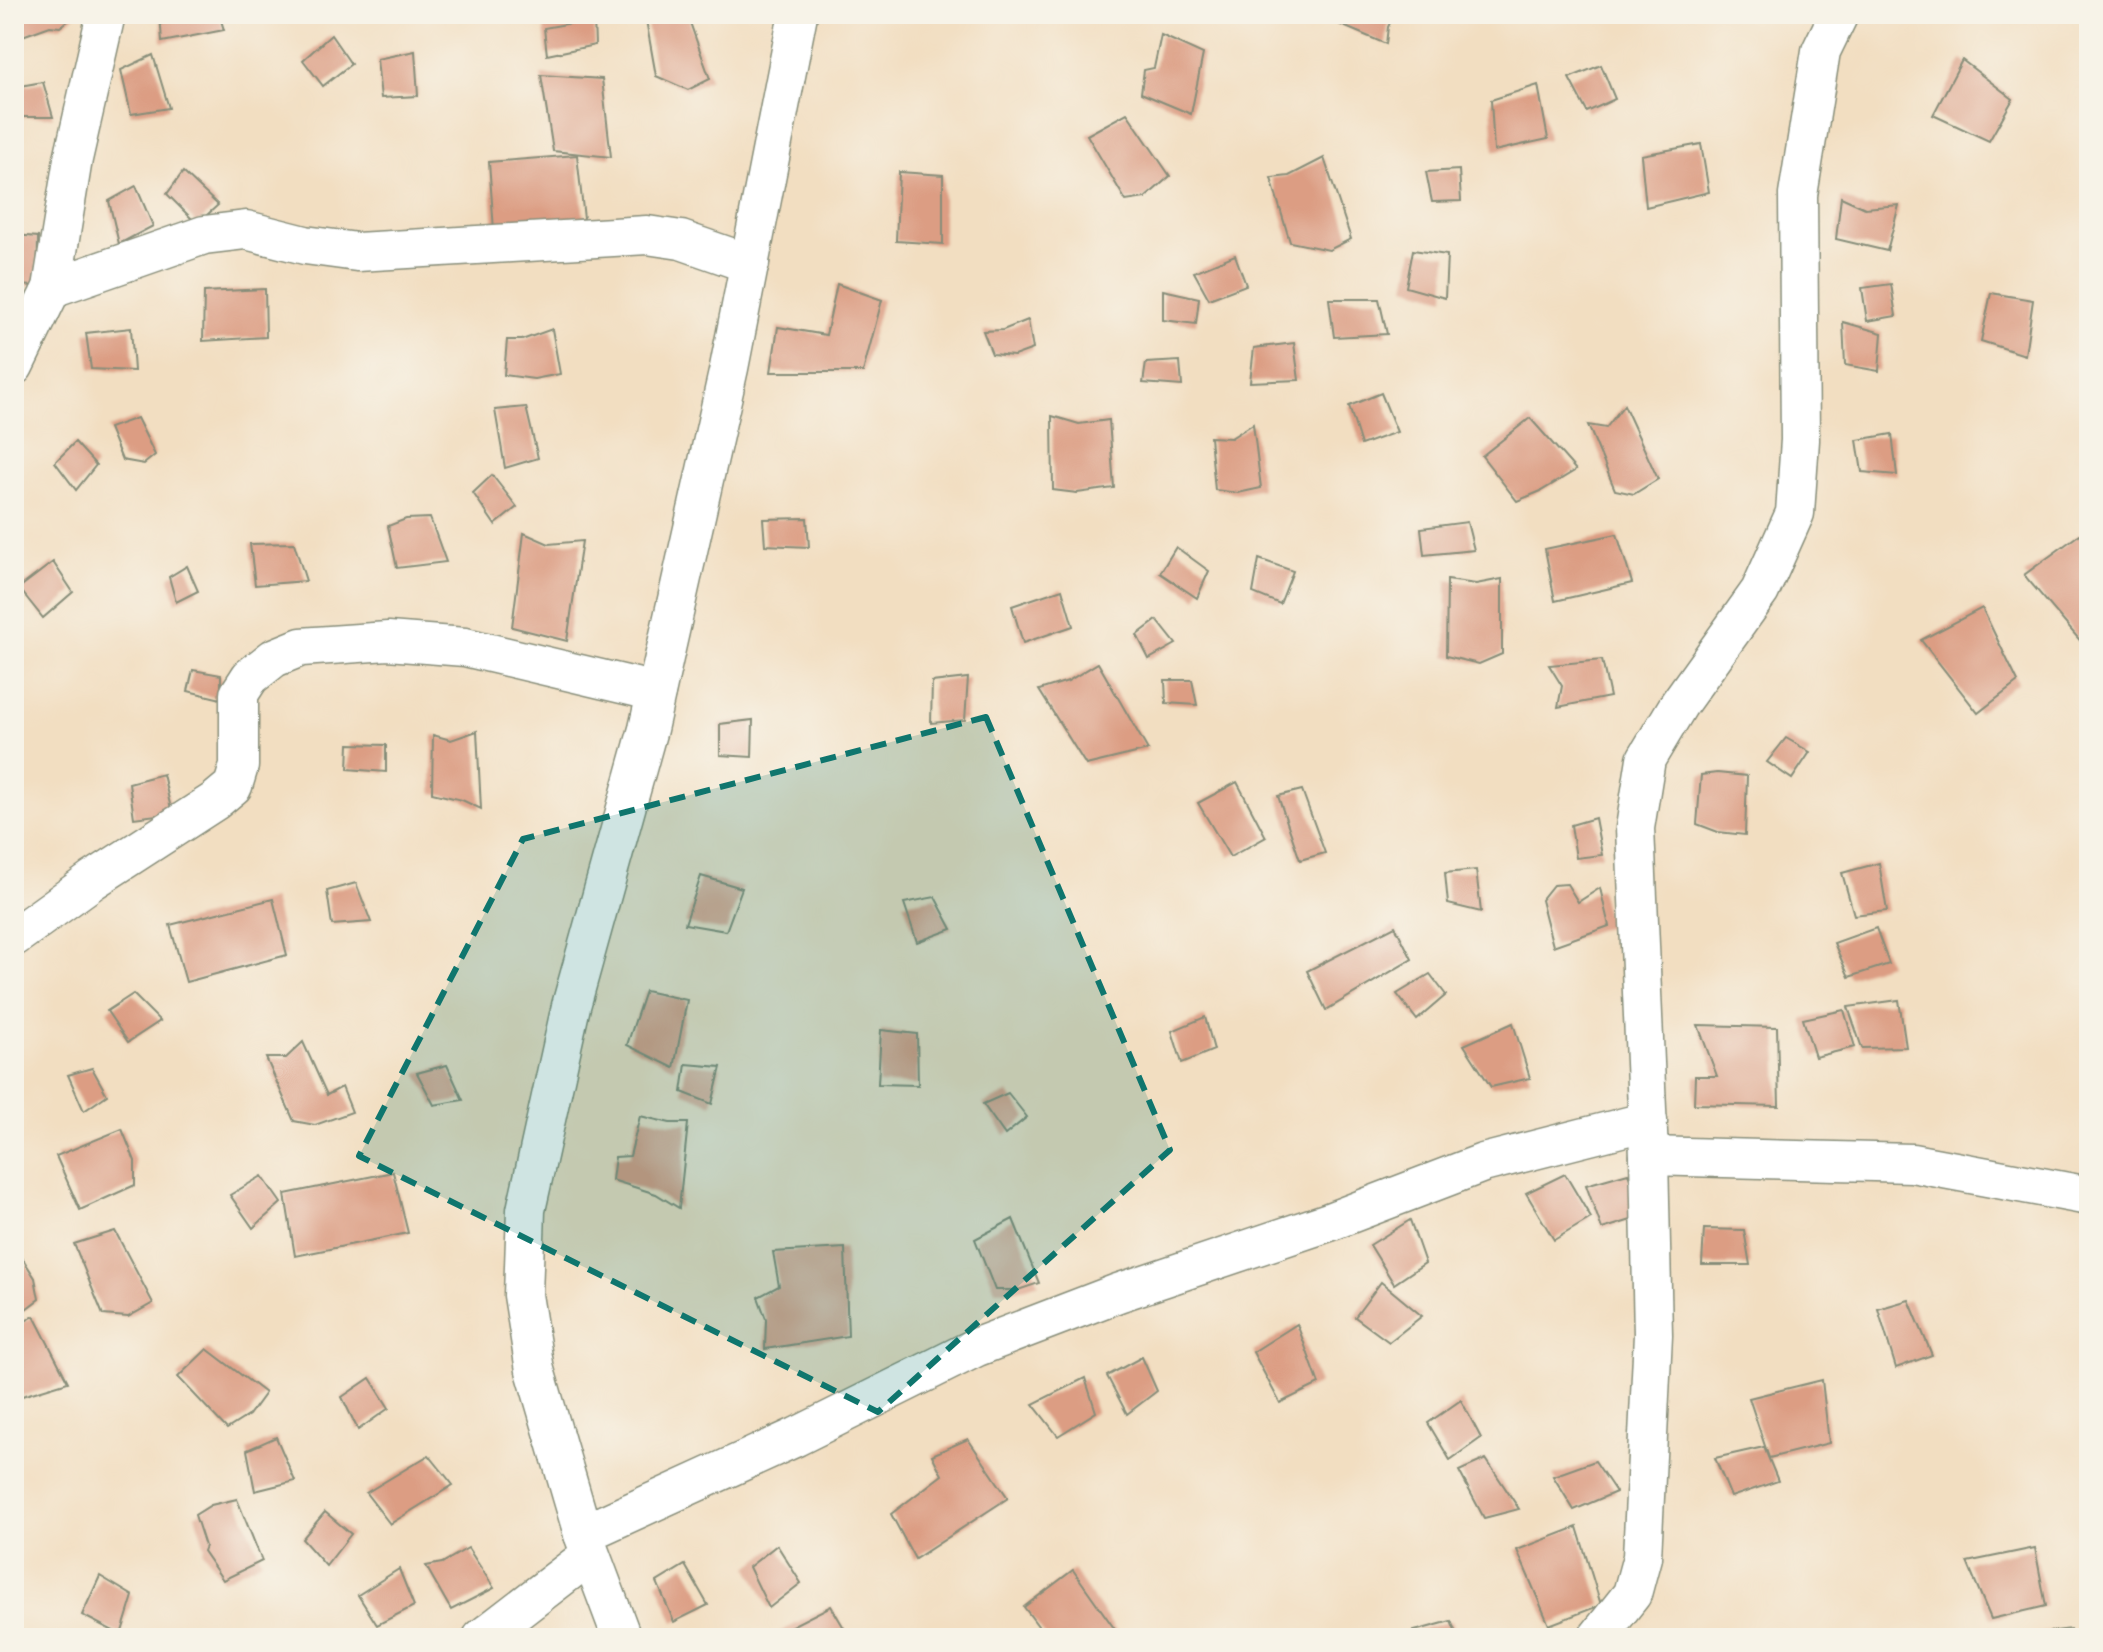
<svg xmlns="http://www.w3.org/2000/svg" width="2103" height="1652" font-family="Mynerve,sans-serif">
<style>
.building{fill:#dc9d83}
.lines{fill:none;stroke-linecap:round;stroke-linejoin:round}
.minor-casing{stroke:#888e7a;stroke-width:41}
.minor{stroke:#fff;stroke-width:38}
.marked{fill:#0f766e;fill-opacity:0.2;stroke:#0f766e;stroke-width:6;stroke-dasharray:16 10;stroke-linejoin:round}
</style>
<rect width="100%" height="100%" fill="#f7f3e8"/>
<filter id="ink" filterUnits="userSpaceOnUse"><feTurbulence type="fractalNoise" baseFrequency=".0125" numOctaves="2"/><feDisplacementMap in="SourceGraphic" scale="16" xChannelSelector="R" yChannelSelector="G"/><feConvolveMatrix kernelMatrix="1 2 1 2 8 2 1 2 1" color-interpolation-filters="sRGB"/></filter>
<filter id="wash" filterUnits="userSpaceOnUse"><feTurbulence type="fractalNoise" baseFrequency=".006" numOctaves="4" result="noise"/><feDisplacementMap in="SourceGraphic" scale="32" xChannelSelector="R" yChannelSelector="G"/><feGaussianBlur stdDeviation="1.8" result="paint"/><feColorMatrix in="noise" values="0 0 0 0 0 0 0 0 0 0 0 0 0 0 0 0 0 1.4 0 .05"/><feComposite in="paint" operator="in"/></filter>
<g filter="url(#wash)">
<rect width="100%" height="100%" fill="#f2dec1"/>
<g id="blocks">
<g class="building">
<path d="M14,14H77L60,27L50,26L14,39Z"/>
<path d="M160,14H219L224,30L162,42Z"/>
<path d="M658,14H687L710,79L688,90L656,76L646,20Z"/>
<path d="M1315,14H1394L1388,27L1386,44Z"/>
<path d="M1920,14H1944L1941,22Z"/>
<path d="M594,19L595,45L547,55L544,28Z"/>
<path d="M331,35L351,64L323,86L303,60Z"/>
<path d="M1161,35L1203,54L1191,114L1141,93L1144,70L1154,68Z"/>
<path d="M415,51L418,96L381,98L377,59Z"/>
<path d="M153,55L169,108L131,114L121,70Z"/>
<path d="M1962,60L2013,99L1989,141L1933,115Z"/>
<path d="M1601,65L1615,99L1587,112L1569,78Z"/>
<path d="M541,75L602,79L611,157L553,151Z"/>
<path d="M43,82L53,117H17L14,87Z"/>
<path d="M1538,85L1548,139L1494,151L1491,100Z"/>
<path d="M1127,113L1170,176L1145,198L1126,201L1087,135Z"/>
<path d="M1701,144L1709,192L1646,207L1641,155Z"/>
<path d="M577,155L584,219L494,230L489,162Z"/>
<path d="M1324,158L1351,239L1329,250L1290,242L1271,178L1289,176Z"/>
<path d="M1459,170L1461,201L1432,202L1426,172Z"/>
<path d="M183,172L218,205L197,224L167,194Z"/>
<path d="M899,172L943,175V244L896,241Z"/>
<path d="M136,186L153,226L119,244L109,201Z"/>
<path d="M1841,197L1865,208L1899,205L1887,251L1836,239Z"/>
<path d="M14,235L38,237L37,286L14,285Z"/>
<path d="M1413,250L1447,255L1445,298L1406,287Z"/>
<path d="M1235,255L1246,285L1209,299L1194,272Z"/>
<path d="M837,284L882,300L863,372H771L778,327L826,335Z"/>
<path d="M1891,284L1896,316L1867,321L1862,288Z"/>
<path d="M265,289L266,337L203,341L204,292Z"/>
<path d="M1163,290L1199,298L1196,324L1163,320Z"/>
<path d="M1991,293L2033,300L2025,355L1981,341Z"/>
<path d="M1329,299H1379L1387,334L1334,337Z"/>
<path d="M14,300L20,302L16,336H14Z"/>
<path d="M1028,320L1033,349L1014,356L992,354L983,331L1003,330Z"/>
<path d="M1843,322L1882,333L1879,371L1845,365Z"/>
<path d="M131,328L134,371L91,369L86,333Z"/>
<path d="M552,329L560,374L534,379L504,375L507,340H522Z"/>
<path d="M1294,343L1299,380L1250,382L1254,348Z"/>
<path d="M1180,361L1182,386L1143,383L1146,363Z"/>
<path d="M1381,393L1397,432L1361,445L1349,406Z"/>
<path d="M1624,405L1658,479L1634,494L1615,490L1588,425L1606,428Z"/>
<path d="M526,407L538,458L505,468L495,410Z"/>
<path d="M1052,416L1079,424L1109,420L1114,488L1077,493L1053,490Z"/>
<path d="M137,418L155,455L144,464L122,460L109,428Z"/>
<path d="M1530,418L1576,470L1541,491L1517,501L1482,456Z"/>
<path d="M1253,424L1261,488L1238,493L1215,490L1210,437L1231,438Z"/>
<path d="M1892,434L1897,475L1862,472L1857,440Z"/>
<path d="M75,442L96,465L76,490L55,462Z"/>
<path d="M492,475L517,507L495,525L473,493Z"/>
<path d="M430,518L446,562L397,568L388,526L406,519Z"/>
<path d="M807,518L809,547L765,545L763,519Z"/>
<path d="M1467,522L1474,550L1424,555L1421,528Z"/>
<path d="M524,533L549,544L582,541L567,641L512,627Z"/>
<path d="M1617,534L1632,583L1555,601L1545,549Z"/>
<path d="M2080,534L2089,544V651L2024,575Z"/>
<path d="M294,543L306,581L255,585L250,544Z"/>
<path d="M1176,547L1209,571L1197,598L1160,573Z"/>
<path d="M1259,559L1293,571L1280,604L1253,593Z"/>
<path d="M53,562L73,592L43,618L19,588Z"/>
<path d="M187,566L198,591L176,602L169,577Z"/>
<path d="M1502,579V654L1479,664L1446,656L1447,580L1476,584Z"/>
<path d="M1062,589L1073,626L1023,643L1012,606Z"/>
<path d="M1982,608L2018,682L1978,713L1921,640Z"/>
<path d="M1157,620L1176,644L1149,659L1137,635Z"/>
<path d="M1602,660L1610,697L1558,707L1562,686L1549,665Z"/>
<path d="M1098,663L1148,750L1086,765L1039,690L1068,681Z"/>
<path d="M193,670L221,675V699L188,691Z"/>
<path d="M968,678L965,720L931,723L932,682Z"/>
<path d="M1165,680H1192L1197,705L1166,703Z"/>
<path d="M753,720L752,757L720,755V724Z"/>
<path d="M477,731L481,809L462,800L432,793L433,735L451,740Z"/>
<path d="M1786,738L1810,752L1792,779L1767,762Z"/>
<path d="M349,744L386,745V772L348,769Z"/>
<path d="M1717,773L1747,776L1745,835L1718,832L1697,824L1701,775Z"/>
<path d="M163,774L172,813L134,818L129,783Z"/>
<path d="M1237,782L1266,837L1230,857L1198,803Z"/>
<path d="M1302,790L1325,853L1300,860L1278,796Z"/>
<path d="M1595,818L1602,855L1576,858L1571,825Z"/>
<path d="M1879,863L1887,911L1854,915L1842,873Z"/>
<path d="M1476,870L1481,912L1448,904L1445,873Z"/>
<path d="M701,876L742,888L726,931L685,924Z"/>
<path d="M356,883L371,922L332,925L327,891Z"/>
<path d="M1567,884L1578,902L1600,888L1609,926L1553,946L1541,900L1553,885Z"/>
<path d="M935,897L952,929L917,942L904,903Z"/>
<path d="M273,899L287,955L186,982L170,925Z"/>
<path d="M1395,926L1412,959L1326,1010L1307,971Z"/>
<path d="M1876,928L1889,964L1849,977L1834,943Z"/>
<path d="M1430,974L1446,995L1417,1020L1397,994Z"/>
<path d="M645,991L687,1000L674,1068L627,1045Z"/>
<path d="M133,994L160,1021L128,1042L107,1011Z"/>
<path d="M1899,1000L1906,1047L1862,1048L1848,1007Z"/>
<path d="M1844,1010L1855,1047L1815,1057L1803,1019Z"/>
<path d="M1205,1017L1214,1050L1182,1063L1172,1031Z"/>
<path d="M1513,1023L1530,1078L1491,1087L1464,1045Z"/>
<path d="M1698,1025L1777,1027L1779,1106L1694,1104L1695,1076H1717Z"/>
<path d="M881,1030L917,1034L918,1085L878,1084Z"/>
<path d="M303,1042L327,1095L342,1087L352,1112L315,1125L294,1121L266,1058H286Z"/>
<path d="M686,1064L721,1067L712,1104L682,1092Z"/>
<path d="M447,1065L463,1100L434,1105L417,1073Z"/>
<path d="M92,1068L107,1095L84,1111L68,1075Z"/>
<path d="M1008,1093L1027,1117L1005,1135L983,1104Z"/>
<path d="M640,1116L670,1123H688L679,1208L656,1194L612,1180L615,1157L630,1156Z"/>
<path d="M122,1129L135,1161V1185L80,1210L56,1156Z"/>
<path d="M393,1172L408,1233L295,1256L285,1194Z"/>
<path d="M1628,1173L1641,1217L1602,1229L1586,1185Z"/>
<path d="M1565,1174L1591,1218L1554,1240L1526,1193Z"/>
<path d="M262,1176L281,1203L253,1228L230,1195Z"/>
<path d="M1013,1219L1039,1283L1018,1290H995L975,1239Z"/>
<path d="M1410,1220L1425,1263L1394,1284L1370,1245Z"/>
<path d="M1704,1229L1744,1230L1750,1265H1702Z"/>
<path d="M115,1231L153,1303L128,1317L103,1315L74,1244Z"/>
<path d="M845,1248L848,1336L765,1349L766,1319L758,1297L779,1286L773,1252Z"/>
<path d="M21,1256L35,1278L39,1299L14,1318V1261Z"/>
<path d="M1381,1282L1422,1316L1389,1342L1355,1317Z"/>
<path d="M1909,1300L1932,1355L1896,1368L1878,1309Z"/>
<path d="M34,1316L68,1382L22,1396L14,1380V1327Z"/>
<path d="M1297,1324L1319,1384L1280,1403L1253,1352Z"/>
<path d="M207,1349L265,1393L249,1415L227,1429L178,1377Z"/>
<path d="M1142,1357L1157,1391L1127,1414L1107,1376Z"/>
<path d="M370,1378L389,1408L358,1430L342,1397Z"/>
<path d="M1085,1378L1096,1412L1058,1436L1033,1404Z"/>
<path d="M1822,1380L1829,1443L1769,1458L1749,1398Z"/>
<path d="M1461,1400L1481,1438L1450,1460L1428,1423Z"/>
<path d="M276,1437L295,1481L255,1491L247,1450Z"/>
<path d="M968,1439L1008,1498L915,1559L891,1514L942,1475L932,1455Z"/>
<path d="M1764,1447L1778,1481L1731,1497L1715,1458Z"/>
<path d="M429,1455L453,1485L390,1524L366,1493Z"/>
<path d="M1486,1459L1519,1509L1484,1518L1459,1471Z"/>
<path d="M1595,1461L1616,1492L1574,1510L1553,1476Z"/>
<path d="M237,1499L262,1561L223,1580L203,1551L205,1546L195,1515L211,1505Z"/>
<path d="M325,1512L351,1534L326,1566L302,1539Z"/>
<path d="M1577,1527L1601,1605L1549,1625L1517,1550Z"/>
<path d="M777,1545L801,1583L769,1608L749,1567Z"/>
<path d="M468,1548L494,1588L451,1610L426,1566L442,1563Z"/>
<path d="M2035,1548L2046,1606L1991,1619L1967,1562Z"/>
<path d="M685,1565L708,1605L674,1622L657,1582Z"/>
<path d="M399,1569L414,1606L377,1625L358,1595Z"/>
<path d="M1073,1570L1121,1638H1047L1024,1607Z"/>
<path d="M100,1576L133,1596L121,1635L82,1615Z"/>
<path d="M831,1606L850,1638H768Z"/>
<path d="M1451,1621L1458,1638H1413L1411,1632Z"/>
<path d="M2070,1629L2073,1638H2019V1636Z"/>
</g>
</g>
</g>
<g filter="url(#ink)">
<use href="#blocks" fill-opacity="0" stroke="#888e7a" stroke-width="2"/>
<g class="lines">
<defs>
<g id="minor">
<path d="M52,288L204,235L246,230L305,245L357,252L647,235L681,240L750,264"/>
<path d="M14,366L52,288L73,159L106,14"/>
<path d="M14,937L93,880L215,801L233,786L239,766V694L250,677L274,658L301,647L388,641L465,647L656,692"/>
<path d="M1649,1156L1912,1163L2089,1196"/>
<path d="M583,1534L796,1437L977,1347L1118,1293L1329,1222L1483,1163L1648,1121"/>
<path d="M482,1638L590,1555"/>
<path d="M622,1638L583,1534L535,1370L523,1295L526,1210L571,1006L648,729L729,368L798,14"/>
<path d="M1597,1638L1632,1594L1642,1557L1653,1335L1649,1156L1635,828L1646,759L1679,704L1760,591L1795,513L1800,440L1798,195L1821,51L1839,14"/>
</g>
</defs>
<use href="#minor" class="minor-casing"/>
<use href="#minor" class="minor"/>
</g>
</g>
<path class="marked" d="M986,717L1170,1150L878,1412L359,1156L523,839Z"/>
<rect width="2103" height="1652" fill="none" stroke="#f7f3e8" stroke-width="48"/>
</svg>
